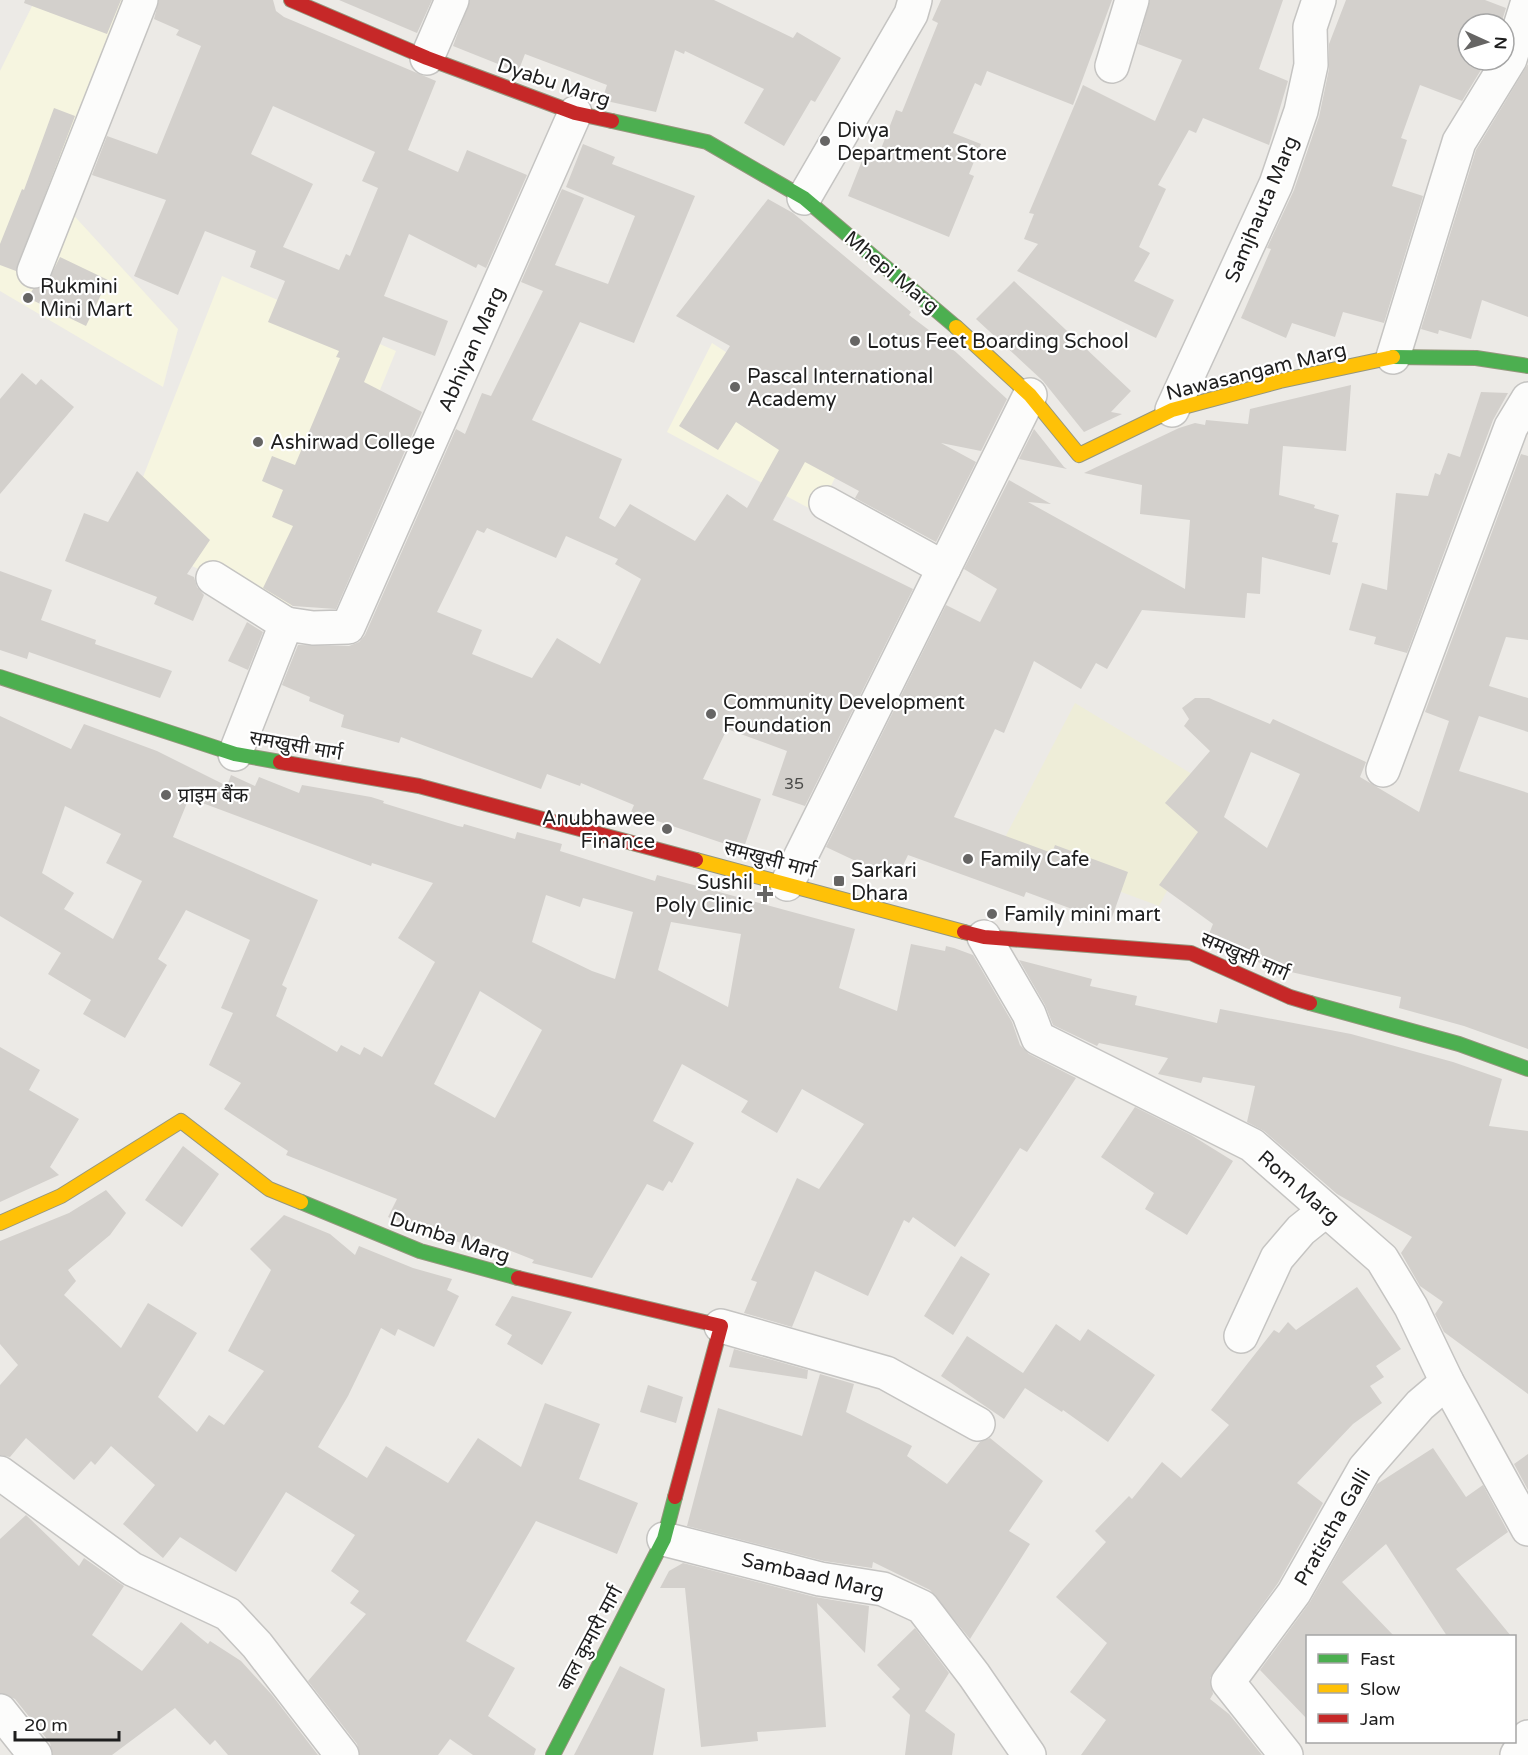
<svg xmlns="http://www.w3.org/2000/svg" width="1528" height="1755" font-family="'Varela Round','Noto Sans Devanagari',sans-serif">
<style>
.education{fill:#f6f5e0}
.farmland{fill:#eeedd8}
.building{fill:#d3d0cc;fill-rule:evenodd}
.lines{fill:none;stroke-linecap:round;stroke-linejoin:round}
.street-casing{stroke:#c5c4c2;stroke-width:36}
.fast-casing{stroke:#95967d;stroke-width:16}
.slow-casing{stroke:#95967d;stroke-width:16}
.jam-casing{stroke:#95967d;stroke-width:16}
.street{stroke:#fcfcfb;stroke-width:33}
.fast{stroke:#4caf50;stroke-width:14}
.slow{stroke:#ffc107;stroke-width:14}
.jam{stroke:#c62828;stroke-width:14}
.poi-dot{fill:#666564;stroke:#fff;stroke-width:2}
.labels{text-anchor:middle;stroke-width:4.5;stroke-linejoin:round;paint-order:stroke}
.number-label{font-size:16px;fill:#4c4c4a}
.street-label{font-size:20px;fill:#1e1e1e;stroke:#fff}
.poi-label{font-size:20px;fill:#1e1e1e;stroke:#fff;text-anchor:start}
</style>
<rect width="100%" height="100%" fill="#eceae6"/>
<g class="education">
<path d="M35,0H147L67,208L178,329L163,387L0,291V71Z"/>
<path d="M222,276L396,351L289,611L121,533Z"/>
<path d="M712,343L855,436L818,513L667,432Z"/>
</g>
<path class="farmland" d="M1075,703L1220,791L1159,906L1000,847Z"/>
<g class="building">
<path d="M25,0H121L107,34L24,3Z"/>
<path d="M159,0H273L276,11L284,17L436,81L408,150L458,172L467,150L527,175L486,268L478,264L476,268L409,234L384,296L448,321L435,356L383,337L364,382L422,412L336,609L293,606L263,588L293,526L272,517L283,490L262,481L272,456L295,465L340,358L336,357L339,351L268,322L285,281L250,267L256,251L205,231L178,295L134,276L166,200L92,175L107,136L157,154L201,46L176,35L179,30L154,19ZM273,106L375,152L362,181L378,188L350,256L346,254L339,270L283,247L313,184L251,154Z"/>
<path d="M339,0H432L417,33Z"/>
<path d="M470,0H714L793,38L797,32L841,58L815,102L811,100L784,146L744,123L764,89L685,51L684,54L675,50L656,112L602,100L607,85L525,54L518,72L453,46Z"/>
<path d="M941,0H1112L1073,105L987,71L981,86L975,83L953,133L981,144L969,174L974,176L949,237L848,196L867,148L879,154L896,110L902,112L938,23L932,20Z"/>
<path d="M1150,0H1283L1259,69L1288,81L1269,145L1203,118L1196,133L1189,130L1158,185L1166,189L1139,247L1150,253L1134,281L1174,300L1156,338L1017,271L1038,244L1024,239L1034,214L1029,213L1083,85L1155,121L1182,60L1138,44Z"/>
<path d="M1346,0H1485L1506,8L1501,24H1468V60H1487L1462,101L1420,85L1401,138L1407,140L1392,186L1423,196L1384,323L1343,312L1335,337L1292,323L1286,338L1241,318L1271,249L1267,248L1294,190L1319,117L1329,69V44Z"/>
<path d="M1528,64V317L1482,300L1471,339L1439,330L1438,334L1421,329L1476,150Z"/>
<path d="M54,108L75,116L16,271L0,265V244L22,189L24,190Z"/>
<path d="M583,144L615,157L612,164L695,196L634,343L580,322L532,420L622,459L599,518L615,527L630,504L695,541L727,494L747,508L779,450L736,422L718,450L679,426L730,346L676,316L768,199L793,213L911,312L909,315L946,343L1007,399L981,451L941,443L976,462L936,542L855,498L859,491L805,462L773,520L913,589L805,806L772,795L787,751L727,729L703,779L761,799L743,850L631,812L634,805L581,783L580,786L547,774L541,789L401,737L399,743L341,727L344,715L309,701L310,697L282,685L298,645L349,646L359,642L365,635L456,429L465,434L482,393L491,396L543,291L521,282L562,189L584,198L555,265L608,284L635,216L566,187ZM487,528L556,558L566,536L618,559L615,564L641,579L600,664L557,638L532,678L472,654L482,630L437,612L477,530L484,533Z"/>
<path d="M60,257L108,280L86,326L28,298L33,289L46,285Z"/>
<path d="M1014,281L1131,391L1111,412L1122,414L1084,432L1043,381L976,319Z"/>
<path d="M22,373L36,385L41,379L74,407L0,494V399Z"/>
<path d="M1351,385L1346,451L1283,446L1279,495L1315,505L1314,508L1339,515L1332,542L1338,543L1330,575L1262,557L1260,594L1247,593L1245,618L1142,610L1107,669L1096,663L1081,689L1034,661L1004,733L995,729L954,817L1052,853L1055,845L1128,872L1110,923L1026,892L1024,897L908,855L896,880L826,847L946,605L980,622L997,589L964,569L1009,480L1051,504L1028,502L1185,589L1190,520L1140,514L1142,485L1084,473L1179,428L1195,423L1205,425L1206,420L1248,424L1250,409Z"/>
<path d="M1481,392L1508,393L1493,420L1407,653L1374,644L1376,637L1349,630L1362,583L1387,590L1396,493L1428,496L1435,473L1440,475L1448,453L1460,457Z"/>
<path d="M1034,429L1064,467L1067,469L1019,459Z"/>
<path d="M1521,454L1528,456V640L1506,637L1489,686L1528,698V732L1479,716L1459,771L1528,793V1049L1464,1026L1399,1008L1401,997L1269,967L1207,939L1213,924L1159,885L1198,832L1165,803L1210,751L1184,726L1189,719L1182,708L1195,698H1209L1270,724L1273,719L1366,762L1360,777L1419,812L1449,721L1425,712ZM1251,752L1300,774L1267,848L1224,817Z"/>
<path d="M137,471L210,540L187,574L194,577L197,587L204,595L193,621L154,604L157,597L65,561L84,513L108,522Z"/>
<path d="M0,571L52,590L41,620L96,640L95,644L172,671L160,698L29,652L27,659L0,650Z"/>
<path d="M247,622L263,632L248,670L228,661Z"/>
<path d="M0,716L71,749L84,724L157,751L227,786L231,775L255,786L259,777L299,793L302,785L371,797L384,801L383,803L458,826L463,827L464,824L515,839L517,832L562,844L560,851L655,881L657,875L855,929L839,988L897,1011L911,944L945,951L946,946L954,948L973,955L1012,1022L1020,1045L1029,1054L1076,1078L1027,1152L1020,1148L955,1247L913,1217L909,1223L904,1220L868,1296L815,1271L792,1327L744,1313L757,1282L751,1280L797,1178L819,1189L864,1124L802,1089L777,1133L741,1112L748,1101L682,1064L653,1121L694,1143L672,1183L669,1181L663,1191L647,1184L592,1278L532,1263L534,1260L473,1236L469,1245L426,1233L388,1217L397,1199L286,1155L288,1151L224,1109L241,1083L209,1065L233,1013L221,1008L250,940L186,910L158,959L167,965L125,1038L83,1014L91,1000L48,974L61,953L0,916ZM189,798L371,866L372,863L433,883L398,938L435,962L382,1057L364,1047L360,1055L341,1045L337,1052L276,1016L287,988L282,985L318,900L173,837ZM65,806L121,834L106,863L142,881L113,939L64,909L74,893L42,873ZM546,895L580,907L583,898L633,912L615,979L592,971L532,942ZM671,922L741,934L728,1007L658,970ZM480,991L542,1030L495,1118L434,1084Z"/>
<path d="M1019,960L1092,979L1090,986L1137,996L1135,1005L1217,1023L1220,1009L1351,1034L1453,1062L1502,1079L1489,1126L1528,1131V1394L1444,1332L1435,1314L1443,1302L1420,1286L1401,1253L1412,1237L1337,1194L1264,1131L1247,1122L1255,1086L1203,1077L1201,1083L1158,1074L1168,1058L1099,1043L1097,1046L1053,1025L1045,1005Z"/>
<path d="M0,1047L40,1070L29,1090L79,1119L50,1167L59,1175L0,1202Z"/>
<path d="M1135,1107L1191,1135L1233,1161L1187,1235L1145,1209L1154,1193L1101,1157Z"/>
<path d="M183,1146L219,1174L182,1227L145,1200Z"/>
<path d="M106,1190L126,1213L110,1235L68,1270L76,1281L64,1295L121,1348L148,1303L197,1333L158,1397L197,1432L209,1415L224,1425L264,1371L228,1351L271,1270L250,1249L284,1215L330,1234L355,1255L359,1246L413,1268L452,1279L447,1290L459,1296L434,1347L398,1329L395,1336L381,1328L348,1396L318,1447L367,1478L386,1446L448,1483L478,1438L521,1467L545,1403L600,1424L579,1479L638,1503L617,1554L536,1521L466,1641L515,1668L488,1716L536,1749L534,1755H473L450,1739L438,1755H360L357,1744L308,1681L366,1614L350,1603L359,1591L331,1571L355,1535L286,1492L236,1572L180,1537L163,1558L123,1524L155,1485L111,1446L95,1465L91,1461L74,1480L26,1438L10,1457L0,1455V1385L18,1365L0,1344V1241L69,1213Z"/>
<path d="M961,1256L990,1274L953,1335L924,1316Z"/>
<path d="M1357,1287L1401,1349L1376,1366L1384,1377L1370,1386L1382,1403L1353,1424L1297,1483L1323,1503L1278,1583L1210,1678L1213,1694L1210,1699L1229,1714L1262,1755H1081L1106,1720L1070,1692L1107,1643L1056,1597L1106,1542L1095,1531L1129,1496L1132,1499L1162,1462L1181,1478L1229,1425L1211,1410L1274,1330L1279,1333L1288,1322L1296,1330Z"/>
<path d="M512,1296L572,1312L542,1365L507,1344L512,1335L495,1325Z"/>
<path d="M1056,1324L1080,1341L1088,1329L1155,1375L1108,1442L1063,1410L1062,1412L1025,1388L1004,1419L941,1376L967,1336L1023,1373Z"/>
<path d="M734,1349L808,1370L807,1379L729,1367Z"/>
<path d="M820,1374L854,1384L846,1412L912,1446L907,1456L947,1484L980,1442L990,1438L1043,1481L1009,1531L1030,1544L970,1639L930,1590L873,1562L872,1568L824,1561L687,1526L718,1408L802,1436Z"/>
<path d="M648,1385L683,1397L676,1423L640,1412Z"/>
<path d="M1433,1448L1466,1497L1483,1485L1508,1532L1456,1569L1511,1636H1447L1386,1544L1342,1582L1394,1636H1308V1720L1260,1670L1310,1602L1377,1484Z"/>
<path d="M1528,1454V1490L1514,1464Z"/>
<path d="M26,1515L79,1566L84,1558L124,1586L92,1635L142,1671L181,1622L208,1644L210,1641L241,1661L272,1695L318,1755H228L215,1740L210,1745L175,1708L112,1755H53L50,1743L15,1699L0,1693V1539Z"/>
<path d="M683,1563L815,1597L869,1606L865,1653L817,1603L826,1727L757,1732L758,1741L701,1747L685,1588H660L669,1571Z"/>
<path d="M915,1628L949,1673L925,1711L955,1734L952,1755H905L910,1715L892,1697L900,1689L877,1665Z"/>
<path d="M620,1666L665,1689L653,1755H574Z"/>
</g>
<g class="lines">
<defs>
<g id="street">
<path d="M427,58L452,0"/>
<path d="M1112,66L1132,0"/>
<path d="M804,198L911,14L915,0"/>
<path d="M34,271L141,0"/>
<path d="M1393,357L1459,142L1510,59L1528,1"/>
<path d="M1172,410L1276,184L1301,111L1311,65L1310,27L1319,0"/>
<path d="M826,503L944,568"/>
<path d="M213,578L286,624"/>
<path d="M235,754L286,624L313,628L348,627L575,113"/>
<path d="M1383,770L1511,427L1528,399"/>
<path d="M787,884L1030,395"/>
<path d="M984,937L1029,1014L1038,1038L1252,1145L1382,1259L1411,1307L1447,1382L1528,1529"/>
<path d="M721,1326L886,1373L978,1424"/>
<path d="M1241,1336L1277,1258L1301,1230L1326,1210"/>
<path d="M0,1473L132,1569L228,1614L257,1645L342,1755"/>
<path d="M664,1539L820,1579L883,1589L922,1607L974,1675L1029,1755"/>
<path d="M0,1711L35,1755"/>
<path d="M1286,1755L1228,1682L1294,1593L1365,1468L1420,1405L1447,1382"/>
<path d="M1517,1755L1528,1737"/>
</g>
<g id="fast">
<path d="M612,121L707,142L804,198L956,327"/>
<path d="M1393,357L1476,358L1528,366"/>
<path d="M0,677L235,754L280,762"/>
<path d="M1310,1003L1459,1044L1528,1069"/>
<path d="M301,1202L420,1251L518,1278"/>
<path d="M553,1755L664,1539L675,1497"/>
</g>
<g id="slow">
<path d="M956,327L1030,395L1079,455L1172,410L1280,381L1393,357"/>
<path d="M696,860L964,932"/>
<path d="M0,1223L61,1196L181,1121L269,1189L301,1202"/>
</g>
<g id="jam">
<path d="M291,0L427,58L575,113L612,121"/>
<path d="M280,762L419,786L696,860"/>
<path d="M964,932L984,937L1191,953L1290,997L1310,1003"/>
<path d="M518,1278L721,1326L675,1497"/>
</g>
</defs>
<use href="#street" class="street-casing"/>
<use href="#fast" class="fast-casing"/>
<use href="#slow" class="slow-casing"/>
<use href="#jam" class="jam-casing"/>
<use href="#street" class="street"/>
<use href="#fast" class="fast"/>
<use href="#slow" class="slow"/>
<use href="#jam" class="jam"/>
</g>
<g class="poi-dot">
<circle cx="825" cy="141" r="6"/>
<circle cx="28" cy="298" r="6"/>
<circle cx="855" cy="341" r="6"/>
<circle cx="735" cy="387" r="6"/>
<circle cx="258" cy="442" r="6"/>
<circle cx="711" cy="714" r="6"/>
<circle cx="166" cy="795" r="6"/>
<circle cx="667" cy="829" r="6"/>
<circle cx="968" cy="859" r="6"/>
<rect x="833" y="875" width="12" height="12" rx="3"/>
<path d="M762 885h6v6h6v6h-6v6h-6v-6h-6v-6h6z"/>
<circle cx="992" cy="914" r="6"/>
</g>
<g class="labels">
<g class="number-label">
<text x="794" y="789">35</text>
</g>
<g class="street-label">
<text transform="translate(554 82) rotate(18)" y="7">Dyabu Marg</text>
<text transform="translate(1261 209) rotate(-67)" y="7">Samjhauta Marg</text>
<text transform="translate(892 272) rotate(40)" y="7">Mhepi Marg</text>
<text transform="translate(471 349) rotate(-66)" y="7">Abhiyan Marg</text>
<text transform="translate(1256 371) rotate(-14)" y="7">Nawasangam Marg</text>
<text transform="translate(296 745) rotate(10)" y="7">समखुसी मार्ग</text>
<text transform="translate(770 859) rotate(15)" y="7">समखुसी मार्ग</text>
<text transform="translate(1245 956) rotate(23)" y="7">समखुसी मार्ग</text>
<text transform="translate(1299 1187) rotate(41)" y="7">Rom Marg</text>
<text transform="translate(450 1237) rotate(18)" y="7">Dumba Marg</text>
<text transform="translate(1332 1527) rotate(-60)" y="7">Pratistha Galli</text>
<text transform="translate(813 1575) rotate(13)" y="7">Sambaad Marg</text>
<text transform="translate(590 1638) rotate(-62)" y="7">बाल कुमारी मार्ग</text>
</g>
<g class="poi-label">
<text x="837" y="137">Divya<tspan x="837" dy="23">Department Store</tspan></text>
<text x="40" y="293">Rukmini<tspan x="40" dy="23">Mini Mart</tspan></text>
<text x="867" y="348">Lotus Feet Boarding School</text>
<text x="747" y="383">Pascal International<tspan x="747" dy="23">Academy</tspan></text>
<text x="270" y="449">Ashirwad College</text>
<text x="723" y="709">Community Development<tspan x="723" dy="23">Foundation</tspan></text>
<text x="178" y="802">प्राइम बैंक</text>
<text x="655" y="825" text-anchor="end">Anubhawee<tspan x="655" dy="23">Finance</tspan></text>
<text x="980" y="866">Family Cafe</text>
<text x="851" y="877">Sarkari<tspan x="851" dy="23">Dhara</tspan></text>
<text x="753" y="889" text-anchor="end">Sushil<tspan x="753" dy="23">Poly Clinic</tspan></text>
<text x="1004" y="921">Family mini mart</text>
</g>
</g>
<rect x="1306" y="1635" width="210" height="108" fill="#ffffff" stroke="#a5a5a5" stroke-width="1.5"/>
<rect x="1318" y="1654" width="30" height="9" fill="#4caf50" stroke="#a5a5a5" stroke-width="1.5"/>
<text x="1360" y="1665" font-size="18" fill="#1e1e1e">Fast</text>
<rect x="1318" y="1684" width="30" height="9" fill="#ffc107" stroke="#a5a5a5" stroke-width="1.5"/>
<text x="1360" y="1695" font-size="18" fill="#1e1e1e">Slow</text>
<rect x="1318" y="1714" width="30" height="9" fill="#c62828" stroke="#a5a5a5" stroke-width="1.5"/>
<text x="1360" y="1725" font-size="18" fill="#1e1e1e">Jam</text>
<g transform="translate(1486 42) rotate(94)"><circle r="28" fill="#ffffff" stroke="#a5a5a5" stroke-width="1.5"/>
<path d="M0-4.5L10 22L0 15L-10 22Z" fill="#666564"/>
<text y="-9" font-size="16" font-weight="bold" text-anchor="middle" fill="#1e1e1e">N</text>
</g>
<path d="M15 1731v9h104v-9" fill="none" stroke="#1e1e1e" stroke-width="3"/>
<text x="24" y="1731" font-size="18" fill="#1e1e1e" stroke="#ffffff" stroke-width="4.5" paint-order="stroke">20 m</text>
</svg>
